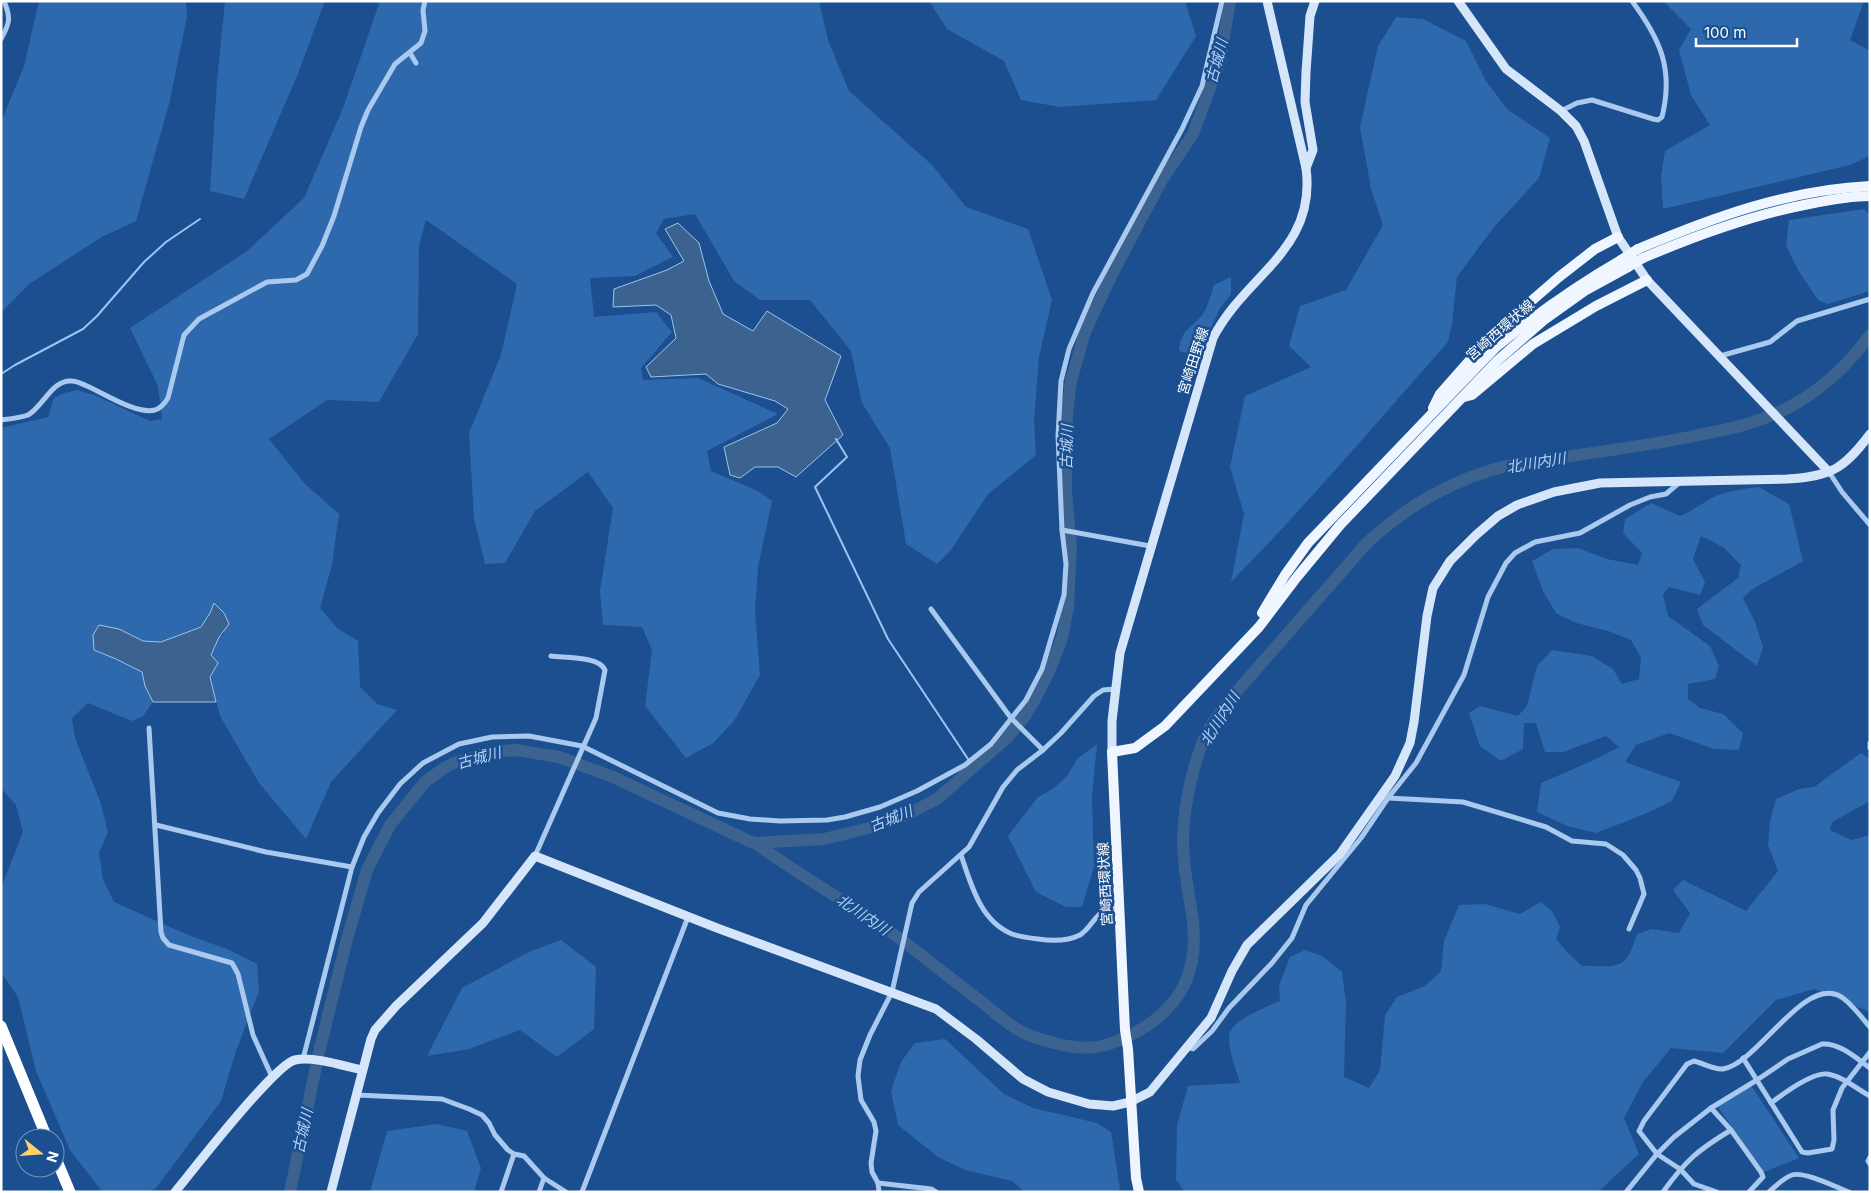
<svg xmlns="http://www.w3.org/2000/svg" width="1871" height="1193" font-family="Inter,'Noto Sans JP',sans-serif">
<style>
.green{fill:#2e69ad}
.water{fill:#3c6290;stroke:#9cc4f0}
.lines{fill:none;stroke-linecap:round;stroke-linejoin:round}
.stream{stroke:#9cc4f0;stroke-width:2}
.river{stroke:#3c6290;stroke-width:12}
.street{stroke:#a9c9ee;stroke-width:5}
.secondary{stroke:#d6e6fa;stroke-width:9}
.primary{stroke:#f0f6ff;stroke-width:10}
.highway{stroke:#fff;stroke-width:11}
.primary-bridge{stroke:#f0f6ff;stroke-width:10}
.labels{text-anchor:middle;stroke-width:5;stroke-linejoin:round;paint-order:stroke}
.street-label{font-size:14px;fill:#fff;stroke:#1b4f8f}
.water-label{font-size:15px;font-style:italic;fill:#b5d3f5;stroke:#1b4f8f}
</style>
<rect width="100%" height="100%" fill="#1b4f8f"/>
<g class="green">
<path d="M39,1H186L187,17L169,104L136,221L102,237L29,284L1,313V122L24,66Z"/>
<path d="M225,1H325L297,76L244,199L210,191L217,81Z"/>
<path d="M380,1H819L828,40L849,91L932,165L966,207L1028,229L1052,300L1039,357L1034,420L1036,455L988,494L951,550L937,564L906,544L890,448L862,403L851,351L810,300H760L734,281L695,214L664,219L656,233L673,257L635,276L590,278L594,317L656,312L672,332L641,368L643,380L698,378L778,414L707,451L711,471L758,491L772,501L758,567L755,611L760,675L734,721L713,743L686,758L645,706L652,650L642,627L603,625L600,591L613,508L588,472L535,511L505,563L485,564L474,519L469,433L501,355L517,284L426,220L419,246L418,334L379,402L327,400L269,439L305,484L339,514L332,565L320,608L337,628L358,641L360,687L377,704L397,710L331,782L306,839L259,783L220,716L210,677V655L219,637L224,634L214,603C211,611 207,622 200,627C187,636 159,645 144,641C135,638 127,632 119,629L94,650L116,659L142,672L145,686L153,702L143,716L132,721L88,703L72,718L75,738L101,804L108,832L99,853L103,880L114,902L188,935L227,949L257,964L259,991L236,1051L221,1101L156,1188L149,1192H105L101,1190L70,1150L36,1071L18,997L1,972V888L23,832L16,805L1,788V428L48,417L54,398L64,393L77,390L94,395L150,421L162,419L158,386L130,328L247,251L304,198L343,108Z"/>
<path d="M929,1H1185L1196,36L1156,100L1060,107L1021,100L1004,61L947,29Z"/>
<path d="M1663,1H1864L1850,40L1870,51V156L1850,165L1663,209L1661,176L1665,151L1710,125L1691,95L1679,50L1691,29Z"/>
<path d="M1396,17L1423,19L1466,41L1486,81L1508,110L1550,138L1539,178L1494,227L1457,277L1452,324L1448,342C1376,423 1307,505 1231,582L1244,514L1230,467L1245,396L1311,367L1289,346L1300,306L1346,290L1383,225L1371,189L1360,127L1378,46Z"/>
<path d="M1864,209L1870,215V291L1828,304L1818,300L1798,270L1786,245L1789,220Z"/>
<path d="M1231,277V294L1219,310L1198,356L1179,351C1180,331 1191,328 1202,315C1208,308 1211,294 1214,285Z"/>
<path d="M1759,487L1789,504L1803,561L1751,590L1743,598L1755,622L1763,647L1757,666L1703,625L1697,609L1738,578L1741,565L1723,547L1701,536L1693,559L1705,582L1700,595L1669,587L1663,595L1668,616L1710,646L1719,666L1715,679L1688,684V699L1700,708L1723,714L1743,733L1739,750L1714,749L1669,733L1636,745L1625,762L1681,782L1672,801L1645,814L1596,833L1567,826L1537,812L1541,783L1592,761L1619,747L1606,736L1563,752H1545L1536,723H1524L1523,749L1501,761L1480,746L1469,713L1480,706L1518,716L1527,706L1537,666L1552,650L1592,656L1613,669L1622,684L1639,679L1641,658L1631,640L1608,631L1576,623L1556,613L1543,591L1532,561L1553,549L1578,548L1607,559L1638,565L1642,553L1623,533L1625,519L1651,503L1680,516C1692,511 1701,504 1712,498C1727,491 1742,489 1759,487Z"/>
<path d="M1097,744L1092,797L1094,867L1082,907H1066L1036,892L1008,836L1038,797L1054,788L1067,776L1077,759Z"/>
<path d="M1861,753L1870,759V801L1832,822L1830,830L1851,840L1870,835V1012L1814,989L1776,1000L1723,1053L1671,1048L1643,1082L1624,1118L1639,1154L1598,1192H1185L1176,1180L1177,1125L1188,1086L1240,1083C1236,1070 1229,1051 1229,1037C1229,1020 1267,1007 1280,1001L1279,986L1290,957L1305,950L1322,956L1342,972L1346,1003L1344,1077L1369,1088L1380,1070L1385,1015L1397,997L1425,986L1441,971L1444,941L1459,905L1485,904L1520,914L1541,902L1552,911L1560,927L1556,939L1568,953L1582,966C1619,966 1625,972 1637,934L1652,929L1679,933L1690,913L1673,890L1683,880L1746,911L1778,871L1768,845L1770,821L1776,799L1799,789L1814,787Z"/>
<path d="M561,940L596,967L594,1029L557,1057L520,1030L469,1049L427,1056L462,988L531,951Z"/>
<path d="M945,1039L1004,1094L1033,1108L1097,1123L1111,1132L1120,1189L1116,1192H1025L1012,1181L965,1170L938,1157L898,1125L891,1091L901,1062L915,1043Z"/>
<path d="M1750,1084L1799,1158L1764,1172L1718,1107Z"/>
<path d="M437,1124L467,1131L481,1168L474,1192H370L387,1131Z"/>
</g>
<g class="water">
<path d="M678,223L699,243L709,281L723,314L753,331L767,311L841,356L825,400L843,435L796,477L778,467H755L740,478L730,475L724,447L777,423L788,409L775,401L718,384L706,374L651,377L646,367L676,338L671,315L656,305L613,307L614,289L667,270L684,261L665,229Z"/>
<path d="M214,603L224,613L229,624L219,637L211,655L218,663L210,677L216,702H153L145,686L142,672L116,659L94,650L93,635L99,625L119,629L143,641L161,642L201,627L210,613Z"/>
</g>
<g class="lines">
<g class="stream">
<path d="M1,374L15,365L83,329L97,316L144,262L166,242L200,219"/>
<path d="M836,439L847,457L815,487L888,639L974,768"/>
</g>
<g class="river">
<path d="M755,843C802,877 852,905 899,938C927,959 955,982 983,1003C998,1015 1015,1031 1034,1037C1055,1044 1080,1051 1102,1046C1111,1044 1120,1040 1129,1036C1163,1019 1189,993 1193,953C1197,922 1186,890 1184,859C1180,823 1190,773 1204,739C1210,724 1221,711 1231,698L1366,544C1402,510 1445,484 1492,470C1515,463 1540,461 1563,457C1607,451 1651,445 1694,436C1713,432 1732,429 1750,423C1799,409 1841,376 1870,335"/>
<path d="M290,1192L319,1052L347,939L367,870L390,825L425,782L444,768L456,762L491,752L516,750L559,757L613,777L749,841L755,843L824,839L869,828L908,814L937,799L1008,737L1025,716L1036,697L1048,674L1062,638L1068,607L1071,546L1066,493L1067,414L1071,381L1085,332L1112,274L1162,180L1193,134L1220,61L1230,1"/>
</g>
<g class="street">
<path d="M1,39C10,23 11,18 4,1"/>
<path d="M410,53L416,63"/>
<path d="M1561,111L1577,103L1592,100L1653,119L1658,120L1662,117C1674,69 1660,39 1632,1"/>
<path d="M1720,356L1770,342L1797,321L1870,299"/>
<path d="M1,420C9,419 20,418 28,415C43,407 52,379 72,381C77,381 82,384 87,386C103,393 137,415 155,410C161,408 165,403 168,398L184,335L199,319L267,282L296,280L307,274L322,246L334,216L361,127L368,110L395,64L421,43L425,31L423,10L425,1"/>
<path d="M1829,472L1842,492L1870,525"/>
<path d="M1062,530L1150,546"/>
<path d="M931,609L1011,718L1043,750"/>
<path d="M149,728L161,932L163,938L169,945L232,963L238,974L253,1035L272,1077"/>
<path d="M1870,743V748"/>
<path d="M1388,798L1463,802L1546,827L1572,841L1606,844L1623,855L1636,870L1640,878L1644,894L1629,929"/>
<path d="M156,825L266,852L352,867"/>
<path d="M961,855C971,884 980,921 1012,934C1020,937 1029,938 1038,939C1051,941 1068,941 1080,935C1090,929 1095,915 1104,911C1109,909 1115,909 1120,908"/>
<path d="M535,856L596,718L605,670C599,656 565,658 551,656"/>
<path d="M1187,1047L1193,1049L1212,1031L1229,1008L1272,963L1292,938L1306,905L1361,838L1388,798L1416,763L1464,675L1488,597L1506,563L1515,553L1535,542L1580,533L1630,505L1650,497L1666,494L1680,482"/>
<path d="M1743,1058L1802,1152L1808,1153L1832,1149L1834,1140L1833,1110L1842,1088L1870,1052"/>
<path d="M303,1059L352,867L364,837L378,813L400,784L423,763L459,744L492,737L529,736L582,746L718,813L750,819L780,821L827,820L845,817L880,807L917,791L965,765L991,744L1026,700L1042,669L1064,595L1066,564L1062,530L1058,436L1061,381L1069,349L1093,293L1182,129L1202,86L1222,1"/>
<path d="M357,1095L442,1099L469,1109L482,1115L489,1123L495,1135L508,1150L514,1154L524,1156L544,1178L566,1192"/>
<path d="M1771,1103C1783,1094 1812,1072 1827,1074C1842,1076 1857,1089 1870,1096"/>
<path d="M1711,1108L1731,1130L1761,1172L1763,1177L1749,1192"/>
<path d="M1870,1157L1868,1161L1870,1164"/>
<path d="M878,1183L931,1189L936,1192"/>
<path d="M501,1192L514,1154"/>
<path d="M539,1192L544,1178"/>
<path d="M582,1192L688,917"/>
<path d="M879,1192L878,1183L872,1172L871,1163L876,1131L874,1122L861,1100L858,1076L860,1060L870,1035L892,992L912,903L919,892L969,847L1003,787L1017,770L1043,750L1061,733L1094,696L1103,690L1115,689"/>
<path d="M1626,1192L1657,1154L1674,1137L1711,1108L1757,1080L1788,1059L1822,1044C1840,1043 1856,1058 1870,1068"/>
<path d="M1663,1192C1686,1160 1698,1150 1731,1130"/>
<path d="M1717,1192L1694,1184L1680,1169L1657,1154L1639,1131L1644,1121L1687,1064L1694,1061C1702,1063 1714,1070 1723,1069C1757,1064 1801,980 1838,995C1848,999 1862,1018 1870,1027"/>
<path d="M1769,1192C1776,1186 1783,1178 1792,1175C1804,1171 1836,1187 1849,1192"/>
</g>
<g class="secondary">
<path d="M1458,1L1506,69L1561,111L1576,126L1584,141L1618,237L1647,280L1829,472"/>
<path d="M1306,168L1313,150L1305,102L1306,72L1310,16L1315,1"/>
<path d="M1112,752V721L1120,653L1213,338C1245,275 1317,250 1306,168L1267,1"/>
<path d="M175,1192C194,1169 274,1065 295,1060C313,1056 344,1066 362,1070"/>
<path d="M331,1192L371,1039L375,1030L396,1006L483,923L535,856L717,928L936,1009L976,1039L1023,1079L1048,1092L1089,1104L1113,1106L1130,1102L1150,1092L1211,1018L1232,971L1247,945L1340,854L1395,776L1410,743L1414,722L1427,616L1433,588L1450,561L1476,535L1498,516L1517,505L1554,492L1600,483L1787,479C1831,476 1843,470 1870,434"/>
</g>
<g class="primary">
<path d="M1638,249C1714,217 1787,190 1870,186"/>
<path d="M1643,258C1697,235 1751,215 1809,204C1829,200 1850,196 1870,196"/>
<path d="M1464,397L1472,395L1533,344L1596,306L1647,280"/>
<path d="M1433,408L1440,394L1492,335L1559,277L1595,249L1618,237"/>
<path d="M1262,613L1285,575L1308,543L1495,348C1535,315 1576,286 1621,260"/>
<path d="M1139,1192L1136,1178L1128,1049L1125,1030L1112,752L1135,748L1165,726L1259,627L1297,577L1340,525L1498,360L1544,320L1586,290L1628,267"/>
</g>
<g class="highway">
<path d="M1,1026L47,1138"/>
<path d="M55,1156L70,1192"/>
</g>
<g class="primary-bridge">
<path d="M1621,260L1638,249"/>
<path d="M1628,267L1643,258"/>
</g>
</g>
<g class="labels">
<g class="street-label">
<text transform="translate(1500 330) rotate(-41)" y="5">宮崎西環状線</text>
<text transform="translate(1193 361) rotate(-72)" y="5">宮崎田野線</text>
<text transform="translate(1105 884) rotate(-93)" y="5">宮崎西環状線</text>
</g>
<g class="water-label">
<text transform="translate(1217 61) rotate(-75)" y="5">古城川</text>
<text transform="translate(1067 447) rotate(-89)" y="5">古城川</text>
<text transform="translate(1536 463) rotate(-9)" y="5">北川内川</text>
<text transform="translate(1220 719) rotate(-58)" y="5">北川内川</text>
<text transform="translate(479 758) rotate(-15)" y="5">古城川</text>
<text transform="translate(891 819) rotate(-22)" y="5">古城川</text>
<text transform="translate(863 915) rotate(34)" y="5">北川内川</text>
<text transform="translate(303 1131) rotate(-78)" y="5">古城川</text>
</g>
</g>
<rect width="1871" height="1193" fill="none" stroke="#ffffff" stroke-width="5"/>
<g transform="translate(40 1153) rotate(107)"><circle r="24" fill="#1b4f8f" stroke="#7695bc"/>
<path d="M0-4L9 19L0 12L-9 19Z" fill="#ffd166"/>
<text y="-8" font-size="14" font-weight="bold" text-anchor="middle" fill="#ffffff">N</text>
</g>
<path d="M1696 38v8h101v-8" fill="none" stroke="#ffffff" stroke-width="2.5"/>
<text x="1704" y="38" font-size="15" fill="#ffffff" stroke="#1b4f8f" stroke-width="4" paint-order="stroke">100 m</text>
</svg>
